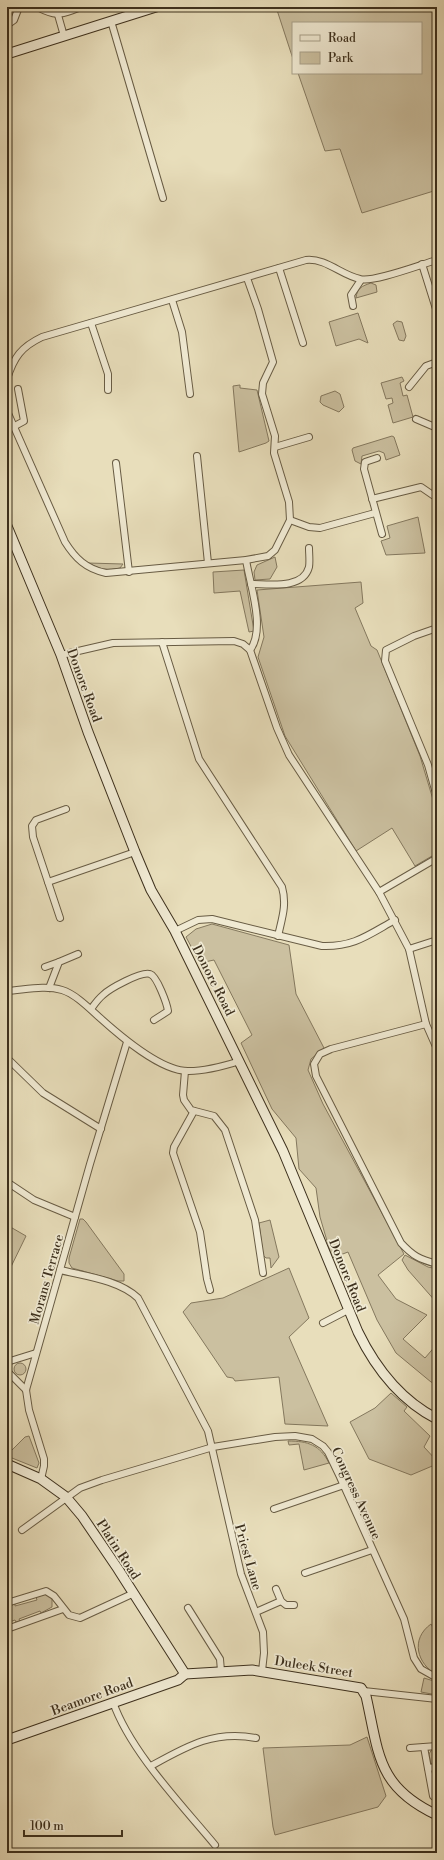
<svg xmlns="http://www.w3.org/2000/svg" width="444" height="1860" font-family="'Libre Bodoni',serif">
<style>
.green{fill:#cbc0a0;stroke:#84785e}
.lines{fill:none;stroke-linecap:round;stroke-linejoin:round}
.street-casing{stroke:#685c44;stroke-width:8}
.secondary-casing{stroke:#3d301d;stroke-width:11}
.street{stroke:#f0ead3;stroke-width:6}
.secondary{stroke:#f0ead3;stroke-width:9}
.labels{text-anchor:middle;stroke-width:3.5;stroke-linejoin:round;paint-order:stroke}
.street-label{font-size:13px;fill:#3d301d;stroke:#f0ead3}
</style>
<rect width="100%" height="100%" fill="#e8debb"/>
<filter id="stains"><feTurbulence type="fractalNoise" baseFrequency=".005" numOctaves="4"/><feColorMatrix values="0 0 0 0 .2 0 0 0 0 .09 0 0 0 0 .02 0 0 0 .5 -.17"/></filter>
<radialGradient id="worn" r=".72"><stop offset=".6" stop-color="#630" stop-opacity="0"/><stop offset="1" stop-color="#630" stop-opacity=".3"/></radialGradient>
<g class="green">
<path d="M276,7H437V190L362,213L340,149L325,151L298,73H421V23H293V59Z"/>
<path d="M371,283L376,285L377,292L356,298C357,288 362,286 371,283Z"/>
<path d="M358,313L368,343L359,339L336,346L329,322Z"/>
<path d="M397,321L402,322L406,336L404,341L399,340L393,324Z"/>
<path d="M402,377L404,381L400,383L403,396L407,395L413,417L393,423L388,405L393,403L392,398L386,399L381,383Z"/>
<path d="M240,385V388L257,390L269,441L266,443L239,452L233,386Z"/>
<path d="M335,391L340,394L344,407L339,412L323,405L320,402L321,396Z"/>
<path d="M392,436L394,437L400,455L386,460L384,453L379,451L362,456L361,464L355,461L352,450L353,448Z"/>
<path d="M418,517L425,553L386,555L381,541L390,538L387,526Z"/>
<path d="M275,557L277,567L270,579L255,580L254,572L257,565Z"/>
<path d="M88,563L123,564L120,568C109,571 98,569 88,563Z"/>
<path d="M244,570L254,631L249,632L240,591L214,593L213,572Z"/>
<path d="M361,582L363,603L355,608L371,646L377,650L420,756L437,813V853L415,866L392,828L356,851L285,736L258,657L264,637L257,590Z"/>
<path d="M212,924L289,945L296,994L324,1048L311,1059L308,1070L323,1104L404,1254L378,1275L396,1299L427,1315L403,1339L425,1358L437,1344V1384L431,1382L396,1353L377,1320L348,1252L332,1258L320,1217L316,1188L299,1169L296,1138L272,1109L241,1043L252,1035L214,960L200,963L186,937L196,929Z"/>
<path d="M80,1219H83L86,1222L124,1274V1281H118L72,1268L69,1263V1258Z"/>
<path d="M270,1220L279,1257L271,1268L270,1258H266L263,1255L259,1223Z"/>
<path d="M7,1225L26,1236L7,1275Z"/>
<path d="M405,1255L428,1267L437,1269V1303L408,1270L402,1260Z"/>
<path d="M289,1268L309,1318L289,1337L328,1426L285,1424L279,1377L235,1381L233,1378L227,1377L183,1312L191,1303L223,1298Z"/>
<circle cx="20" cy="1369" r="6"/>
<path d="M391,1393L407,1407L404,1411L430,1436L424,1447L437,1461V1464L411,1475L369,1459L350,1422L375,1408Z"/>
<path d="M29,1436L39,1463L37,1468L7,1456V1448L11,1451L25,1437Z"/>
<path d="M288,1441C308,1441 320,1445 329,1463L304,1470L299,1444L289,1445Z"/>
<path d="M46,1594L52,1598V1607L41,1613L40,1611L19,1619L20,1621L16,1622L15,1620L7,1623V1606L15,1604V1606L37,1600L36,1597Z"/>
<path d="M431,1624L437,1635L434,1647L437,1654V1675C417,1664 410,1639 431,1624Z"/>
<path d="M424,1678L437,1682V1695L421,1692Z"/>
<path d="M367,1737L386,1796L378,1807L275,1835L273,1827L263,1748L350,1745Z"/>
<path d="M432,1749H437V1765L431,1764L429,1754Z"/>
</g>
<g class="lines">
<defs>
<g id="street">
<path d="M37,7C59,18 60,14 82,7"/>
<path d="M58,15L64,36"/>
<path d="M111,21L163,198"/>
<path d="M7,25L14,20L19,7"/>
<path d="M422,264L437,312"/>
<path d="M279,268L303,343"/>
<path d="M172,300L182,332L190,394"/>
<path d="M353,306L351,295L361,280"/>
<path d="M91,323L108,374V390"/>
<path d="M7,379C14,357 21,347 42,337L306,260C326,258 341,275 360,279C373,283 422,264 437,260"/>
<path d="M409,387L426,366L437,362"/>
<path d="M7,411L65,542C75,558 86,569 106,573L246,560L268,556L275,550L290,520L289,502L274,453L275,436L262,394L263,383L273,362L258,309L247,278"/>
<path d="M416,419L437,428"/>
<path d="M13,427L24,421L18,389"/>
<path d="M275,447L309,437"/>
<path d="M197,456L208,563"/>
<path d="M377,458L365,462L364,469L382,534"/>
<path d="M116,463L129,572"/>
<path d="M372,499L421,487L437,498"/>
<path d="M290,520L309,527L320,528L375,513"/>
<path d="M246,560C250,585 266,629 250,650"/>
<path d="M251,584C268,584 303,590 309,567C310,561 309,554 309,548"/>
<path d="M437,628L414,636L386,650L385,661L428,765L437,797"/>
<path d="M162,642L199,759L282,887C287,905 282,918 278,936"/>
<path d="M61,655L113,643L234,641L243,644L250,650L277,728L289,755L379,892L409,949L426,1024L437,1049"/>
<path d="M48,882L135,852"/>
<path d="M379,892L437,858"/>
<path d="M60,918L33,837L32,826L36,820L66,809"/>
<path d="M175,931L198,920L212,919L322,946C354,947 368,935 395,920"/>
<path d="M409,949L437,940"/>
<path d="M45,967L59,962"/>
<path d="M49,988L59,962L78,954"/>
<path d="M7,991C24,990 45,985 62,990C75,994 88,1007 99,1017C119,1035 161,1072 189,1071C206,1071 224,1066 240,1061"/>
<path d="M91,1009C94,1005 98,999 103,995C109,989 141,971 150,974C157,976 167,1004 168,1011L154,1020"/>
<path d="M426,1024L331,1049L320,1054L314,1064L316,1076L401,1243C413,1256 419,1259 437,1264"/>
<path d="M7,1058L43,1093L101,1129"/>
<path d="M185,1071L183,1095L184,1100L191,1110L214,1116L225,1130L255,1220L263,1273"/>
<path d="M194,1111L174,1147L173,1153L200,1232L207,1279L210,1290"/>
<path d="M7,1182L34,1200L75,1217"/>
<path d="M60,1270C85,1276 119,1280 138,1298L208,1431L241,1574L263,1632L264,1653L262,1671"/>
<path d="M323,1323L348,1310"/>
<path d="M7,1362L36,1353"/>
<path d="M7,1371L26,1390"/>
<path d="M41,1479L44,1466V1459L29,1410L26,1390L90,1164L127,1042"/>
<path d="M274,1509L344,1485"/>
<path d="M22,1530L80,1488L102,1480L213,1447L275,1437L295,1436L312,1439L323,1446L328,1452L340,1477L404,1619L414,1658L421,1669L437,1678"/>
<path d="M305,1573L372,1550"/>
<path d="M276,1589L281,1601L286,1605H294"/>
<path d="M7,1603L46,1591L54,1596L69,1615L80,1618L132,1594"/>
<path d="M188,1608L220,1659L221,1671"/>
<path d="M256,1612L281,1601"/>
<path d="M7,1629L63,1609"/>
<path d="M364,1691L437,1699"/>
<path d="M113,1702C130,1751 181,1804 215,1845"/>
<path d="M424,1747L433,1796L437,1799"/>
<path d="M410,1748L437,1746"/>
<path d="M151,1766C187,1746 214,1730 256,1738"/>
<path d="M428,1768L437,1767"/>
</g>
<g id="secondary">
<path d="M7,54L156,7"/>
<path d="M7,526L61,655L88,732L135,852L151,890L175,931L283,1151L358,1332C376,1369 400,1400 437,1419"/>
<path d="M7,1464L41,1479L66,1497L82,1516L118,1569L185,1674"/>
<path d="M185,1674L252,1670L361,1688L366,1696C379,1754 377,1787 437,1815"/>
<path d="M7,1740L178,1680L185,1674"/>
</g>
</defs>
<use href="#street" class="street-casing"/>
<use href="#secondary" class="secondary-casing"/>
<use href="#street" class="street"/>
<use href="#secondary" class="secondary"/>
</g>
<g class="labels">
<g class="street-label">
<text transform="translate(85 685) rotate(70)" y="5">Donore Road</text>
<text transform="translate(214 980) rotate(63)" y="5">Donore Road</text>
<text transform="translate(348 1275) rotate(68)" y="5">Donore Road</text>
<text transform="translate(46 1279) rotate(-74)" y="5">Morans Terrace</text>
<text transform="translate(357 1493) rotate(65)" y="5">Congress Avenue</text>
<text transform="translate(119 1549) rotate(57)" y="5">Platin Road</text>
<text transform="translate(249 1557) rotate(74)" y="5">Priest Lane</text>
<text transform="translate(314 1666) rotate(9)" y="5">Duleek Street</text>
<text transform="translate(92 1696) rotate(-20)" y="5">Beamore Road</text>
</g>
</g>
<rect width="444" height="1860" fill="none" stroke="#e8debb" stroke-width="24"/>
<rect x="8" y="8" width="428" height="1844" fill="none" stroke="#3d301d" stroke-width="2"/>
<rect x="12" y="12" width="420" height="1836" fill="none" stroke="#3d301d"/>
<rect x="292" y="22" width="130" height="52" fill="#f0ead3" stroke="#a8a08a"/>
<rect x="300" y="35" width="20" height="6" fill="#f0ead3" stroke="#a8a08a"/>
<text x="328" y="42" font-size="12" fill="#3d301d">Road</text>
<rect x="300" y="52" width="20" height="12" fill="#cbc0a0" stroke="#a8a08a"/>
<text x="328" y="62" font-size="12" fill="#3d301d">Park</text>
<path d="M24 1830v6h98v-6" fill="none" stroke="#3d301d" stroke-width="2"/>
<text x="30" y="1830" font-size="12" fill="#3d301d" stroke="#f0ead3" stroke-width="3" paint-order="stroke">100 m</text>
<rect width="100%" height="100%" filter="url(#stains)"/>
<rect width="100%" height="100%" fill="url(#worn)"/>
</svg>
